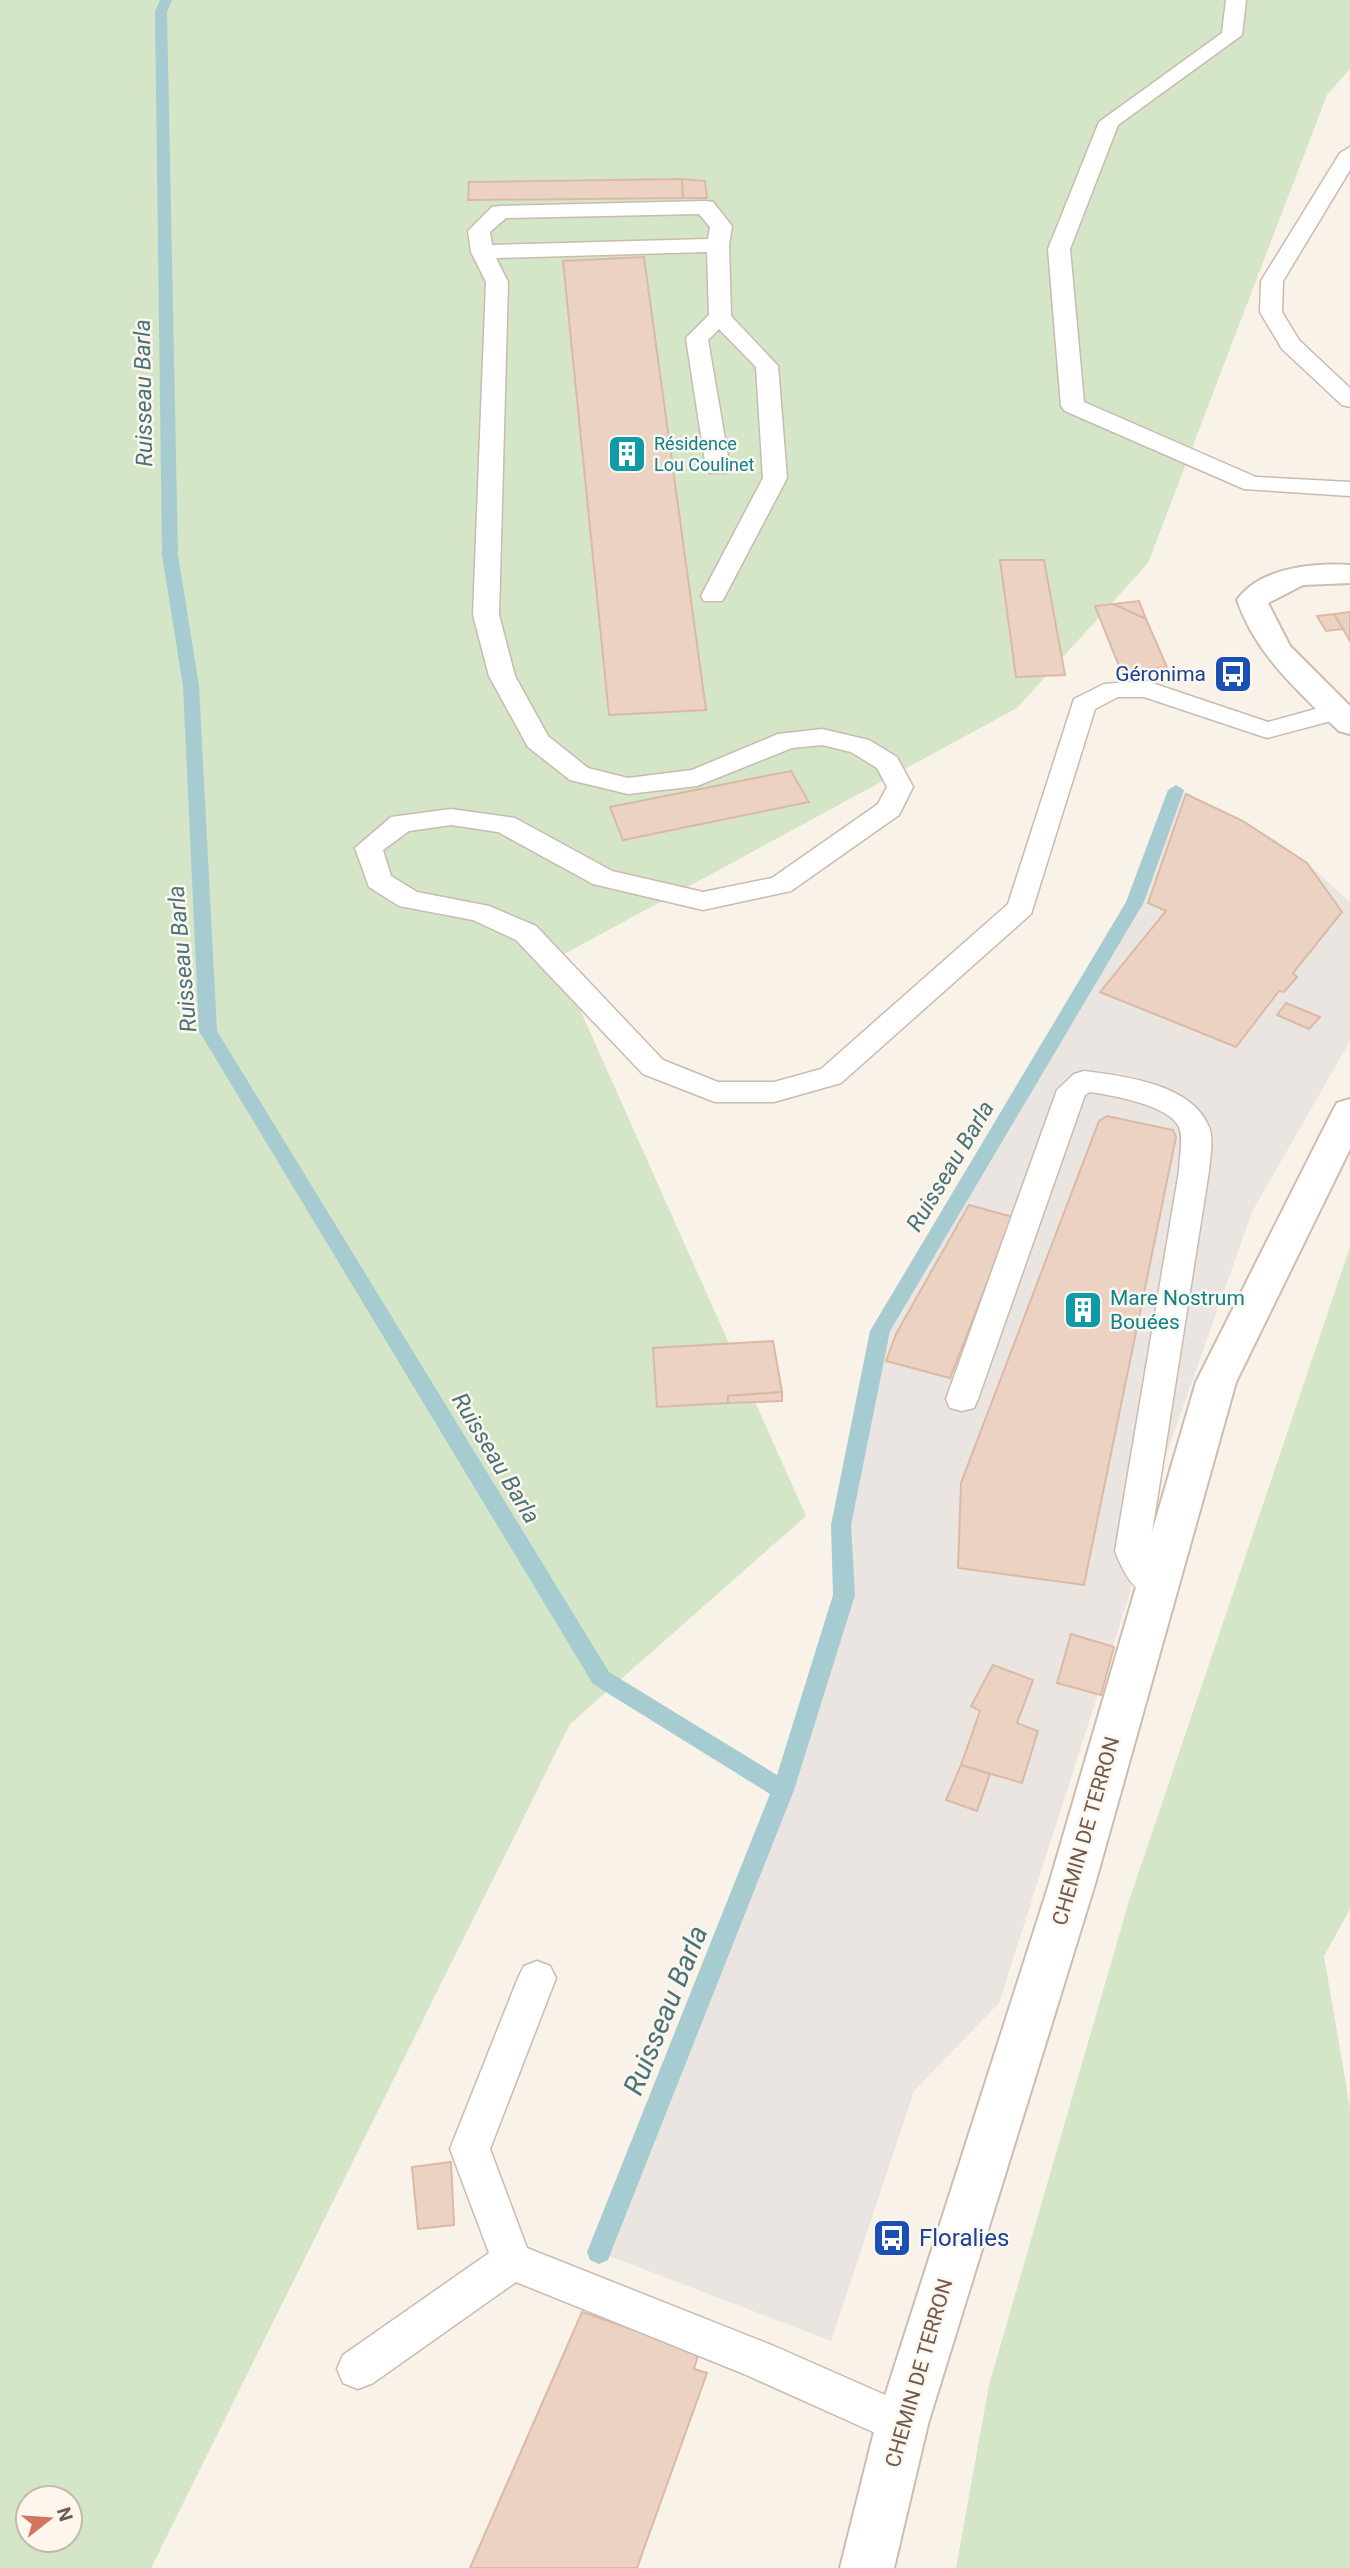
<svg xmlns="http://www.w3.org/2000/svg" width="1350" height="2568" font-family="Roboto,sans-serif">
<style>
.industrial{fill:#eae5e1}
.green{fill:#d4e5c8;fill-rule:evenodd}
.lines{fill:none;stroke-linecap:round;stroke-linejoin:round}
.stream{fill:#a6cbd1;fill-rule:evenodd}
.building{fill:#ebd2c3;stroke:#dcb9a5;stroke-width:2}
.lane-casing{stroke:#cabaaf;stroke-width:3}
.secondary-casing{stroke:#cebcb0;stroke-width:4}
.lane{fill:#fff;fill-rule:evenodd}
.secondary{fill:#fff;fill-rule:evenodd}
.labels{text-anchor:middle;stroke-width:5;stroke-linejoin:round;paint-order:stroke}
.far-culture-label{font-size:18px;fill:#0d838f;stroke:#fdf6ed;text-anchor:start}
.transit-label{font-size:21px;fill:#164399;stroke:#fdf6ed;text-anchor:end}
.culture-label{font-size:21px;fill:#0d838f;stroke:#fdf6ed;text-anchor:start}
.street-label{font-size:21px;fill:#705a4f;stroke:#fdf6ed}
.water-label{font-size:23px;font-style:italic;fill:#48737a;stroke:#fdf6ed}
.near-transit-label{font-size:24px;fill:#164399;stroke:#fdf6ed;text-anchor:start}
.near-water-label{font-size:28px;font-style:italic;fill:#48737a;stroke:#fdf6ed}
</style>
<rect width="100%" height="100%" fill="#f9f2e8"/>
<path class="industrial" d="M1176,790L1243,821L1307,863L1350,902V1041L1252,1212L1132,1551L1131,1590L999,2003L914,2091L831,2341L599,2252L783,1790L844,1595L841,1525L880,1331L1135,902Z"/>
<g class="green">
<path d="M0,0H1350V69L1327,95L1148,563L1017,708L557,958L806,1516L570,1724L151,2568H0ZM28,2498H70V2540H28Z"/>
<path d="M1350,1247V1909L1324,1956L1350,2108V2568H956L989,2385L1129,1901Z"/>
</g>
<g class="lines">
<path class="stream" d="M160,0H172L167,12L178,555L199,686L217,1031L609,1672L777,1775L833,1595L831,1525L870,1331L1126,902L1168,790L1176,785L1184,790L1144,902L890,1331L851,1525L855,1595L794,1790L611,2252L608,2260L599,2264L590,2260L587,2252L770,1794L593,1684L199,1031L183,686L162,555L155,12Z"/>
</g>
<g class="building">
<path d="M682,179L683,198L468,200L469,182Z"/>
<path d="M682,179L705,181L707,198H683Z"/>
<path d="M644,257L706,710L609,715L563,261Z"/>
<path d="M1000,560H1044L1065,675L1016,677Z"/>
<path d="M1139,601L1146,619L1113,604Z"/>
<path d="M1113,604L1146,619L1167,667L1121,671L1095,606Z"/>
<path d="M1350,612V641L1334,614Z"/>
<path d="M1334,614L1343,629L1326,631L1317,616Z"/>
<path d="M791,771L809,802L623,840L610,807Z"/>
<path d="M1186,794L1243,821L1307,863L1342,912L1293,973L1297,977L1284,992L1279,991L1236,1047L1100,992L1166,911L1148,903Z"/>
<path d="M1286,1003L1320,1017L1309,1029L1277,1015Z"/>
<path d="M1107,1116L1173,1130L1176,1137L1084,1585L958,1568L961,1483L1099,1121Z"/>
<path d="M969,1205L1013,1217L950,1378L886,1361L896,1334Z"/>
<path d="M773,1341L782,1392L728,1396V1403L657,1407L653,1348Z"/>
<path d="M782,1392V1401L728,1403V1396Z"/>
<path d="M1071,1634L1114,1647L1101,1695L1057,1683Z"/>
<path d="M993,1665L1033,1680L1017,1723L1038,1731L1022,1783L961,1765L980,1711L971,1706Z"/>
<path d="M961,1765L990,1774L977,1811L946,1800Z"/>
<path d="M451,2162L454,2225L418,2229L412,2167Z"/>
<path d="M582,2312L699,2352L694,2369L707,2373L637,2568H470Z"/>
</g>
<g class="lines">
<defs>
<g id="lane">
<path d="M1226,0H1246L1242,35L1118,125L1070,249L1084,402L1256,477L1350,482V496L1244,489L1065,411L1061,406L1048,249L1099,122L1222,33Z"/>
<path d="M1350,147V170L1283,281L1282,312L1299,340L1350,388V407L1342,405L1282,349L1260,312L1261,281L1340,153Z"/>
<path d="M705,201L713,202L732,226L729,245L731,316L778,366L787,478L725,596L722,601H704L701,596L763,478L756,367L719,329L708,340L730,468L726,473H710L706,468L686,338L709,315L707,252L496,258L508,282L499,615L515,676L548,736L588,768L628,778L692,770L778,734L822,729L869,740L897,757L913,787L899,815L791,891L703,910L593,884L498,832L451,825L409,831L383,850L391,876L417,892L489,906L536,926L663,1060L718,1082H774L821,1069L1008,904L1074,699L1104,684L1146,681L1268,722L1337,703L1346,705L1350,711L1346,717L1267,738L1144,697H1118L1095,709L1031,914L841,1083L774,1102H715L643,1074L516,940L473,920L399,906L369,887L355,848L391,817L451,809L515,818L612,871L703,892L772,878L878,804L887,787L877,768L851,752L822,745L792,748L697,786L628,794L570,780L528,747L489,676L473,615L486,282L471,252L468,231L492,207L500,206ZM699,214L710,227L708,239L492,245L490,232L506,218Z"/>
<path d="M1084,1071C1124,1076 1192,1084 1209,1127C1214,1140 1210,1157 1209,1171L1149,1551L1174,1586L1169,1596C1140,1605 1124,1575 1115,1551L1179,1171C1179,1158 1184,1140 1179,1127C1169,1105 1111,1095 1090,1092L1085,1095L978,1399L974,1408L962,1411L950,1408L946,1399L1057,1090L1074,1074Z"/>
<path d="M537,1961L550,1966L556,1978L490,2149L527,2248L774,2346L917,2409L923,2424L917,2439L902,2445L744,2374L516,2282L373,2383L358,2389L343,2383L337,2369L343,2355L489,2253L450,2149L518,1978L524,1966Z"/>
</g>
<g id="secondary">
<path d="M1350,565V583L1303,585L1268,603L1290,646L1350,706V734L1339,731C1298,691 1256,655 1237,600C1260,567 1314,563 1350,565Z"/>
<path d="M1350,1099V1149L1236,1382L1095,1884L928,2424L894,2568H840L876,2424L1049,1884L1196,1382L1332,1112L1337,1103Z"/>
</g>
</defs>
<use href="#lane" class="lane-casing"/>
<use href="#secondary" class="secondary-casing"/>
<use href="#lane" class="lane"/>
<use href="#secondary" class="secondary"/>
</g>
<defs>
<symbol id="building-square" viewBox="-11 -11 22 22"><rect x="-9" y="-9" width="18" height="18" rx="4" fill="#0f9aa8" stroke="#fdf6ed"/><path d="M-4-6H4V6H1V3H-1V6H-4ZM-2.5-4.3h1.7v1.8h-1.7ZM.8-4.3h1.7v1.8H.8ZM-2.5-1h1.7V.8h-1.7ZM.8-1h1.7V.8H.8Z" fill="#fff"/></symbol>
<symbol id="bus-square" viewBox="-11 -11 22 22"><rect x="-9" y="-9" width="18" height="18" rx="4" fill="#1a4fb4" stroke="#fdf6ed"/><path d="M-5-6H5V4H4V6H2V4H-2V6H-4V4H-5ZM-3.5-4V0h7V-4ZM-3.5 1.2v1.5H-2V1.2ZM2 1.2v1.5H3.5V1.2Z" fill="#fff"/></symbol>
</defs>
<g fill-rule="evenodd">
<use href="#building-square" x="605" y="432" width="44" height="44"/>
<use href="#bus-square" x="1211" y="652" width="44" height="44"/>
<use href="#building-square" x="1061" y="1288" width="44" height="44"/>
<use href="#bus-square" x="870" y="2216" width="44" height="44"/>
</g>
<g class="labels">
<g class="far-culture-label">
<text x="654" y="450">Résidence<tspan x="654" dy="21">Lou Coulinet</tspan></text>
</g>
<g class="transit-label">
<text x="1206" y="681">Géronima</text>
</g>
<g class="culture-label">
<text x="1110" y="1305">Mare Nostrum<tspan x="1110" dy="24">Bouées</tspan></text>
</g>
<g class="street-label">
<text transform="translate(1086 1831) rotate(-74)" y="7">CHEMIN DE TERRON</text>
<text transform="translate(919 2373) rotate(-74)" y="7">CHEMIN DE TERRON</text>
</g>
<g class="water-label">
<text transform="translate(143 393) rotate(-91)" y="8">Ruisseau Barla</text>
<text transform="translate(182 959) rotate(-95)" y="8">Ruisseau Barla</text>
<text transform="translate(950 1166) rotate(-59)" y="8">Ruisseau Barla</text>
<text transform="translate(496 1458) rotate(59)" y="8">Ruisseau Barla</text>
</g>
<g class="near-transit-label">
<text x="919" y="2246">Floralies</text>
</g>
<g class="near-water-label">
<text transform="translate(665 2010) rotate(-68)" y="10">Ruisseau Barla</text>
</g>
</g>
<g transform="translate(49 2519) rotate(73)"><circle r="33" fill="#fdf6ed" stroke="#c5b8ae" stroke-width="2"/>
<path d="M0-5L12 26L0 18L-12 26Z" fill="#d3755d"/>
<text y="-10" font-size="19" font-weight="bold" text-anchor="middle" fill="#705a4f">N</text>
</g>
</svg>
